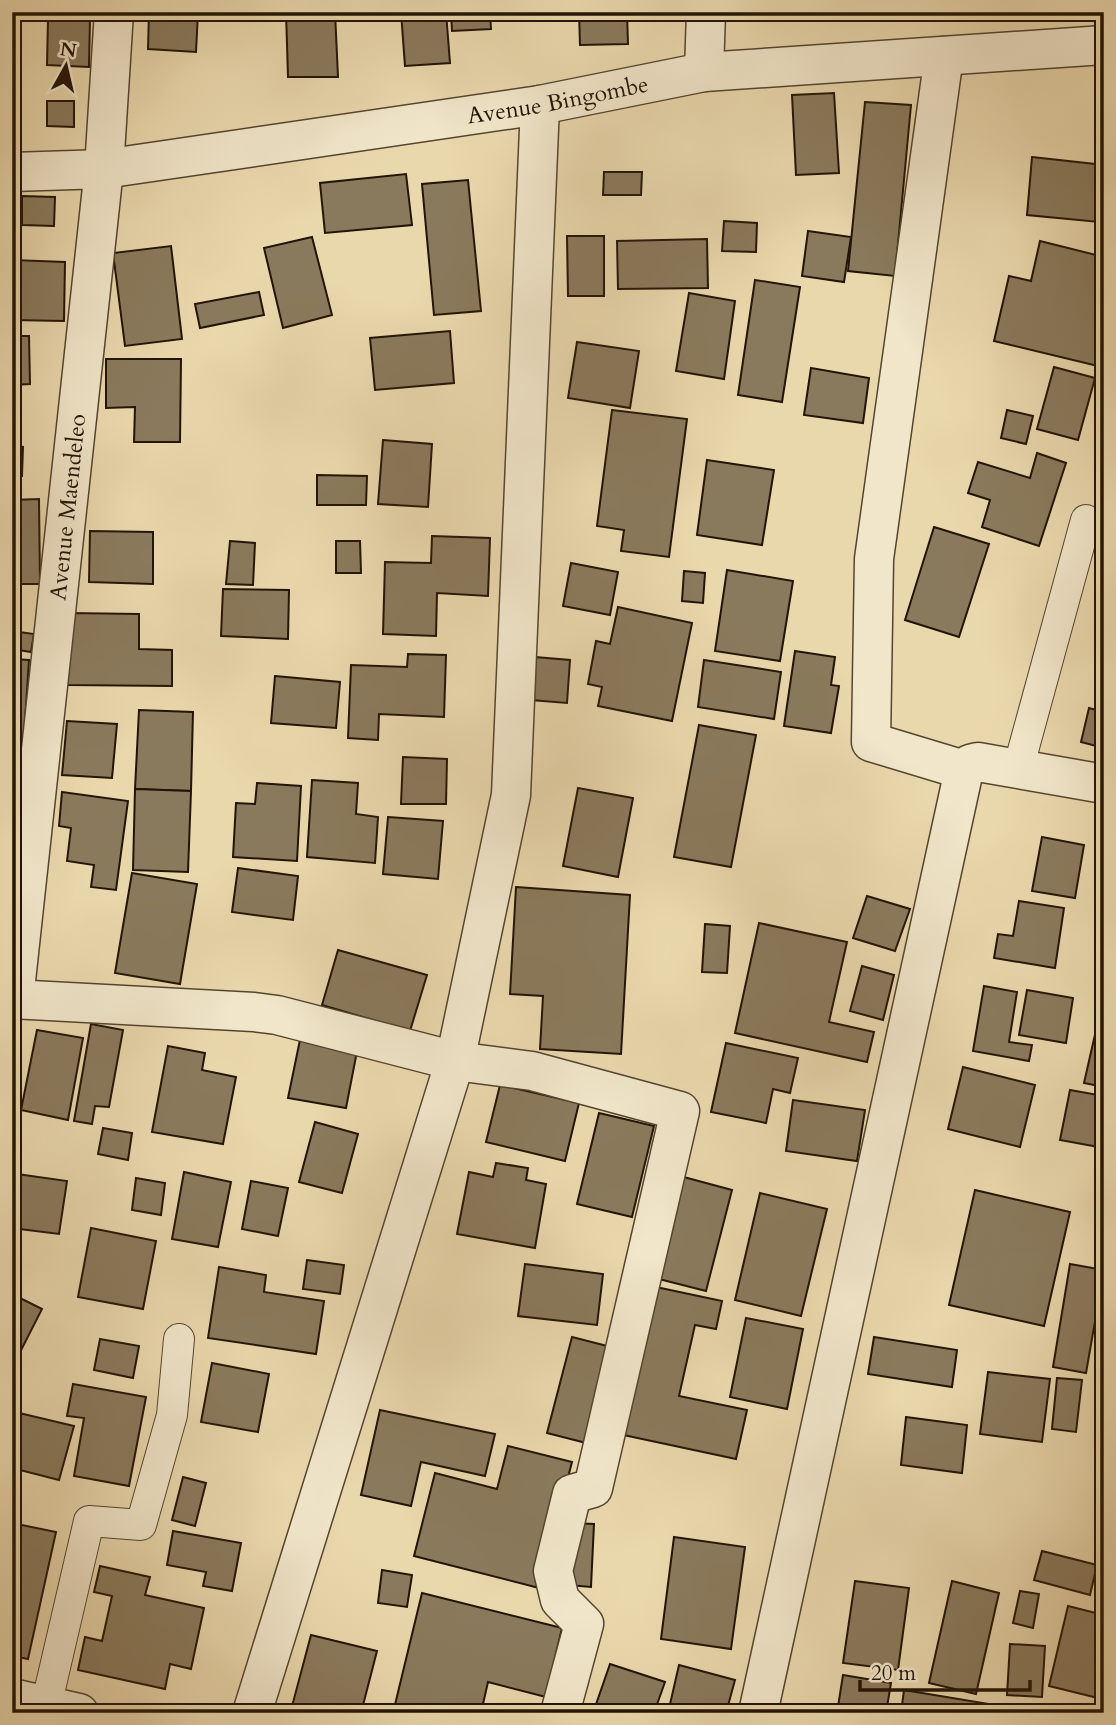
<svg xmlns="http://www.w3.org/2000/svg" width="1116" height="1725" font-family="Cardo,serif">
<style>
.building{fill:#8a7a5d;stroke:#221406;stroke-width:2}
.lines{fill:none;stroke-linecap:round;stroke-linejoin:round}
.service-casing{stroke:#544530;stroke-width:32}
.minor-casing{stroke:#544530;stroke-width:41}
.service{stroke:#f1e6ca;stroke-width:30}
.minor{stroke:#f1e6ca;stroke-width:38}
.labels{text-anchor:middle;stroke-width:7;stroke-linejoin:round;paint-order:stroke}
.street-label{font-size:23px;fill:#221406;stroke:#f1e6ca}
</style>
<rect width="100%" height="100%" fill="#ead8ad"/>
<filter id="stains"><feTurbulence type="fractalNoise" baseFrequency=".00286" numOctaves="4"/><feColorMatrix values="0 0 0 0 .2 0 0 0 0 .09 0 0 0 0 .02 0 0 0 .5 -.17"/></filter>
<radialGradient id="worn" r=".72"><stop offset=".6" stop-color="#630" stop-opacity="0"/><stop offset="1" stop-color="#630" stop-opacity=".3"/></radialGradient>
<g class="building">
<path d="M149,12H198L196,52L148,49Z"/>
<path d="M286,12H335L338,77H288Z"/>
<path d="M401,12H446L450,63L405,66Z"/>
<path d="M451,12H490L491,29L452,31Z"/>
<path d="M579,12H627L628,44L580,45Z"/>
<path d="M661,12H684L683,19L661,17Z"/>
<path d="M727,12H773L772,17L727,16Z"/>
<path d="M48,19H90L89,67L47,65Z"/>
<path d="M834,93L839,173L796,175L792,95Z"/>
<path d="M47,101H74V127L47,126Z"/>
<path d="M865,102L911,105L895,276L848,271Z"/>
<path d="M1032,157L1104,165L1099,222L1027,215Z"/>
<path d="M604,172H642L641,195H603Z"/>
<path d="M406,174L412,225L325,233L320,183Z"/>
<path d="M468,180L481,311L434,315L422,184Z"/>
<path d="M1104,180V222H1099Z"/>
<path d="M22,196L55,197L54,226L22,225Z"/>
<path d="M724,221L757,223L756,252L722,251Z"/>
<path d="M808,231L851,237L844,282L802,276Z"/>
<path d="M567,236H604V296H568Z"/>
<path d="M312,237L332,315L283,328L264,248Z"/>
<path d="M707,239L708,288L618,289L617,241Z"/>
<path d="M1040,241L1104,257V344L1098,366L994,341L1009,276L1031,281Z"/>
<path d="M171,246L182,339L125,346L113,253Z"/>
<path d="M12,260L65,262L64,321L12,320Z"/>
<path d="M755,280L800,287L782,402L738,395Z"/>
<path d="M259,292L264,315L200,328L195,304Z"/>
<path d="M689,293L735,301L724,379L676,371Z"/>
<path d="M450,331L454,383L375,390L370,338Z"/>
<path d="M12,336H29L30,384L12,385Z"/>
<path d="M577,342L639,351L630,408L568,398Z"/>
<path d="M106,359H181L180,442H134L135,407L106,408Z"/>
<path d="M1054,367L1095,378L1078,440L1037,429Z"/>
<path d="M811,368L869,378L863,423L804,415Z"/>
<path d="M612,410L687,419L669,557L621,551L624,530L597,526Z"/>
<path d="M1007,410L1033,416L1026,444L1001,438Z"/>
<path d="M383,440L432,444L428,507L378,504Z"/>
<path d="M12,446L23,447L22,476H12Z"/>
<path d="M1037,453L1066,463L1039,546L982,527L990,500L968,493L978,462L1030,478Z"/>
<path d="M707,460L774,470L762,545L697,535Z"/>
<path d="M317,475L367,476L366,505H317Z"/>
<path d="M39,499L40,584H12V500Z"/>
<path d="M934,527L989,544L959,637L905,620Z"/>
<path d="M90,531L153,532V584L89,582Z"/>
<path d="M432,536L490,538L488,596L437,593L436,636L383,634L385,562L431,563Z"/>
<path d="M230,541L255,543L253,585L226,584Z"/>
<path d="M336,541H360L361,573H336Z"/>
<path d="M571,563L618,572L610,615L563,606Z"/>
<path d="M727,570L793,581L780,661L715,651Z"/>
<path d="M684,571L705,573L703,603L682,601Z"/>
<path d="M223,589L289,590L288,639L221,636Z"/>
<path d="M618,607L692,623L672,721L598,706L602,687L588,684L596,641L610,644Z"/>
<path d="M68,613L139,614V649L172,650V686L67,685Z"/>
<path d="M12,631L34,634L31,652L12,649Z"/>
<path d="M795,651L835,657L831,685L839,686L831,733L784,726Z"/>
<path d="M408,654L446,655L444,717L379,714L378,740L348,738L351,665L407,667Z"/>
<path d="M535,657L570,660L567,703L531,700Z"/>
<path d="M12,659L29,660L20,797L12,796Z"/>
<path d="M704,660L781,672L774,719L698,707Z"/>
<path d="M275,676L340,682L336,728L271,723Z"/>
<path d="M1104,699V748L1081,742L1089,708L1100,711Z"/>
<path d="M139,710L193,712L191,791L135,789Z"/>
<path d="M67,721L117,724L112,778L62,775Z"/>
<path d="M699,725L756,735L731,867L674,857Z"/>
<path d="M403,757L447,759L446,804H401Z"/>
<path d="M312,780L358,783L356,814L378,817L375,863L307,857Z"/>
<path d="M257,783L301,786L297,861L233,857L236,803L255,804Z"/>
<path d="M578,788L633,798L618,877L563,866Z"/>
<path d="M135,789L191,791L188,872L133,870Z"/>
<path d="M62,792L128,801L116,890L91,887L94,865L67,861L71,828L59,826Z"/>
<path d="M388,817L443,821L438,879L383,874Z"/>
<path d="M1042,837L1084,845L1075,898L1032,891Z"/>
<path d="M238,868L298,876L293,920L232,912Z"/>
<path d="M132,873L197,884L180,984L115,973Z"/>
<path d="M516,887L630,895L621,1054L540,1049L543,996L510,994Z"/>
<path d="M867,896L910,909L895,951L853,938Z"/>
<path d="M1019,901L1064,908L1055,968L994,958L998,934L1013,936Z"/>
<path d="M759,923L847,942L829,1022L874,1032L867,1062L735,1033Z"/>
<path d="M705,924L730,926L727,973L702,972Z"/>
<path d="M338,950L427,975L410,1031L322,1005Z"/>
<path d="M862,966L894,975L883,1020L850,1011Z"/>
<path d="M984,986L1017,992L1009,1042L1032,1045L1029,1061L973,1051Z"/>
<path d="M1027,990L1073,998L1066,1043L1019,1035Z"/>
<path d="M91,1024L123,1030L109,1107L95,1106L92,1124L74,1121Z"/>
<path d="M37,1030L83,1038L68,1120L21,1110Z"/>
<path d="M1096,1030L1104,1031V1087L1084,1083Z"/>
<path d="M301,1035L358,1046L346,1108L288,1098Z"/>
<path d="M726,1043L798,1058L790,1093L773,1089L766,1123L711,1112Z"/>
<path d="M168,1046L205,1053L202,1070L236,1077L223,1144L152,1132Z"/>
<path d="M963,1067L1035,1085L1020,1147L948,1129Z"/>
<path d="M500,1085L579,1103L565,1161L486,1142Z"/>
<path d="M1070,1090L1104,1096V1148L1060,1140Z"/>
<path d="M793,1100L865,1110L857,1161L786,1151Z"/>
<path d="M599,1113L654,1126L632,1217L577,1204Z"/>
<path d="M315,1122L358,1134L342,1193L299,1182Z"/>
<path d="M103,1128L132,1133L128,1160L98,1154Z"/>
<path d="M496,1163L528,1168L526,1180L546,1184L535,1248L457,1234L469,1172L493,1177Z"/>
<path d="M184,1172L231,1182L218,1247L172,1239Z"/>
<path d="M17,1174L67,1181L59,1234L12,1228V1210Z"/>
<path d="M680,1176L732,1190L706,1291L655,1278Z"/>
<path d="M136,1178L165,1183L161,1215L132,1210Z"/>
<path d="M251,1181L288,1188L278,1236L242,1229Z"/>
<path d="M975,1190L1070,1212L1044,1326L949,1305Z"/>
<path d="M760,1193L827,1209L801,1316L735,1300Z"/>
<path d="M91,1228L156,1241L143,1309L78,1297Z"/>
<path d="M307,1260L344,1265L340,1294L303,1289Z"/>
<path d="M525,1264L603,1274L597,1325L518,1316Z"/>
<path d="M1070,1264L1104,1270L1086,1373L1053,1367Z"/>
<path d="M219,1267L266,1275L264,1292L324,1301L316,1354L208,1338Z"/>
<path d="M656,1287L722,1301L716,1329L695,1325L679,1396L747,1410L736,1459L614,1433Z"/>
<path d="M12,1294L42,1309L12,1368Z"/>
<path d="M746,1318L803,1329L787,1409L730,1397Z"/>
<path d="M572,1337L619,1349L594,1445L547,1433Z"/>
<path d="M874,1337L957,1350L952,1387L868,1374Z"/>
<path d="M100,1339L139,1346L133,1378L94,1370Z"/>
<path d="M212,1363L269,1374L258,1432L201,1422Z"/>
<path d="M988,1372L1050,1379L1042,1442L980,1434Z"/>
<path d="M1057,1378L1082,1380L1076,1432L1052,1429Z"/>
<path d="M73,1384L146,1397L129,1486L74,1476L84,1418L67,1416Z"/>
<path d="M380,1410L495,1434L485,1476L421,1462L411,1506L361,1495Z"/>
<path d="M15,1412L74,1426L59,1480L12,1468V1424Z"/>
<path d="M906,1417L967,1425L962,1473L901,1465Z"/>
<path d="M508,1446L572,1462L539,1588L414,1556L435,1473L497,1489Z"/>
<path d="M183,1477L206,1483L195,1526L172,1520Z"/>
<path d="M12,1478L21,1480L17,1511H12Z"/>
<path d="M12,1523L56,1532L28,1659L12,1656Z"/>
<path d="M571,1523L594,1524L591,1587L568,1585Z"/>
<path d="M173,1531L241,1543L232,1591L203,1586L206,1572L167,1565Z"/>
<path d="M674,1537L745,1547L731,1649L661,1639Z"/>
<path d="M1042,1551L1097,1565L1090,1595L1034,1580Z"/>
<path d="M100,1566L150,1577L145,1595L204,1608L191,1669L170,1664L165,1689L78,1670L85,1637L102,1641L112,1596L94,1592Z"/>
<path d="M382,1570L412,1575L407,1607L378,1603Z"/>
<path d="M855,1581L909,1588L898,1670L843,1663Z"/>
<path d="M952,1581L999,1593L976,1694L929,1683Z"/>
<path d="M1020,1591L1039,1594L1033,1628L1013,1623Z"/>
<path d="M422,1593L562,1628L546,1697L488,1682L481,1713H393Z"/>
<path d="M1068,1606L1104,1615V1691L1102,1699L1049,1686Z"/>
<path d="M311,1635L377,1651L361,1713H303L291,1710Z"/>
<path d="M1010,1644L1045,1646L1042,1697L1007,1695Z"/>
<path d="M610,1664L665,1682L654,1713H593Z"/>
<path d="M679,1665L735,1680L726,1713H668Z"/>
<path d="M843,1675L891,1683L886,1713H837Z"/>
<path d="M904,1690L989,1704L988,1713H901Z"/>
</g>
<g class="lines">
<defs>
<g id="service">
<path d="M1018,769L1086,520"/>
<path d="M46,1706L89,1521L141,1525L172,1415L179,1339"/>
</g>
<g id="minor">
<path d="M944,56L874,559L871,742L964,770"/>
<path d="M704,72L706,12"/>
<path id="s1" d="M12,172L104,169L540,105L704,72L1104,45"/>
<path d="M12,999L254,1012L277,1015L455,1061L532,1071L680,1111L593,1488L572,1494L553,1571L560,1600L584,1624L560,1713"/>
<path id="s2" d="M14,999L104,169L114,12"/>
<path d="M12,1698L79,1713"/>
<path d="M252,1713L455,1061L511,795L540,105"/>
<path d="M758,1713L964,770L970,764L978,762L1104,784"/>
</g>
</defs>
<use href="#service" class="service-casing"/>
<use href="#minor" class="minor-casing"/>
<use href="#service" class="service"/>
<use href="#minor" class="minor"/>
</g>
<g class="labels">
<g class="street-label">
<text dy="8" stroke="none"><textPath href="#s1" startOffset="551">Avenue Bingombe</textPath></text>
<text dy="8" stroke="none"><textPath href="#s2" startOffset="495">Avenue Maendeleo</textPath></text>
</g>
</g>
<rect width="1116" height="1725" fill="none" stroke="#ead8ad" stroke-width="42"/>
<rect x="14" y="14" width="1088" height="1697" fill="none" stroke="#221406" stroke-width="3.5"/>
<rect x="21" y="21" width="1074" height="1683" fill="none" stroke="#221406" stroke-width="2"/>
<g transform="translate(66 66) rotate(8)" stroke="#f1e6ca" stroke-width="5" paint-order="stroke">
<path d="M0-5L12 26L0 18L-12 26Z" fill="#221406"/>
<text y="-10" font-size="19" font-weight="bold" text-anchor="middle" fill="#221406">N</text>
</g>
<path d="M860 1680v10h170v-10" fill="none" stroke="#221406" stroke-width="3.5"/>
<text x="871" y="1680" font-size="21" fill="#221406" stroke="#f1e6ca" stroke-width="5" paint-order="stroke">20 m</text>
<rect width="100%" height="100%" filter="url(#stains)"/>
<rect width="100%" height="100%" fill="url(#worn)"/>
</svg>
